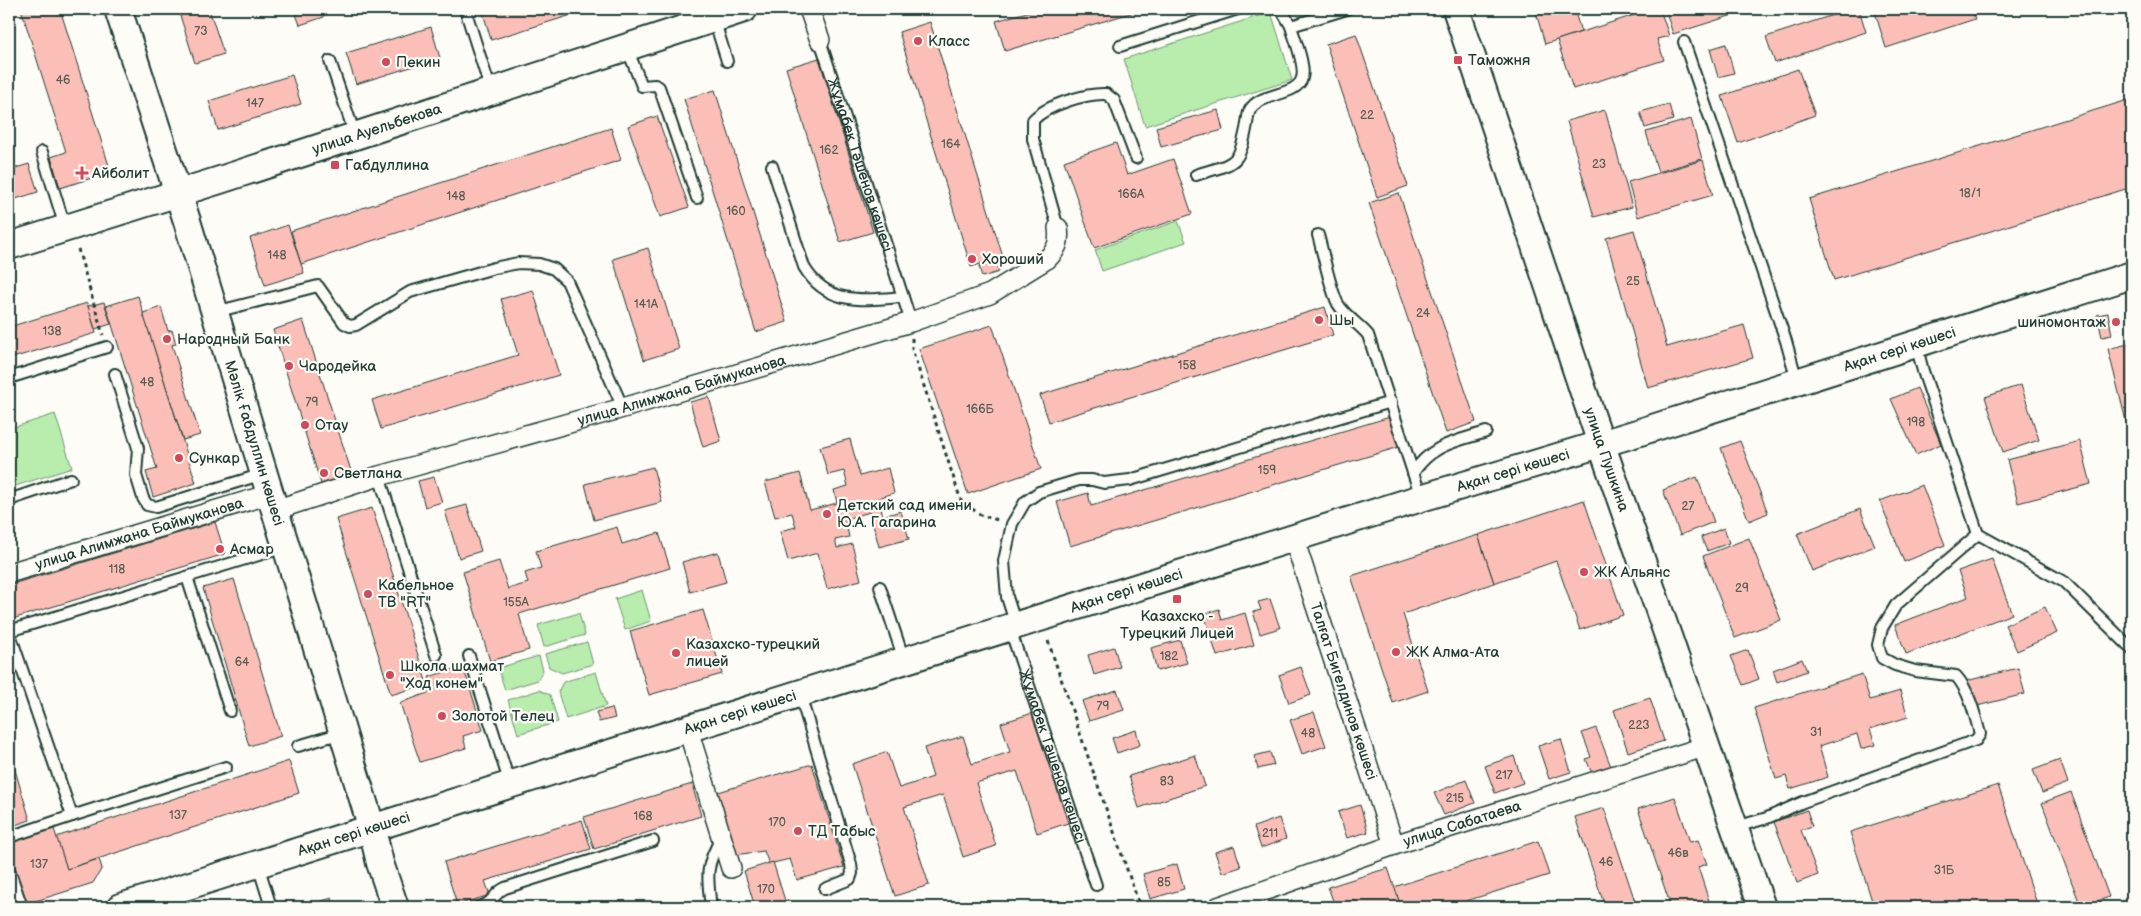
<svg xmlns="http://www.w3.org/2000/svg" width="2141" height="916" font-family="'Balsamiq Sans',sans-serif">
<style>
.green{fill:#b9edae;stroke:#6c9571}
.building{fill:#fbbfb7;stroke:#1f3d34}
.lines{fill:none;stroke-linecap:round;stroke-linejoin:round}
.lane-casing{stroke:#1f3d34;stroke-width:14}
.street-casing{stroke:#1f3d34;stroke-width:22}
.secondary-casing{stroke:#1f3d34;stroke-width:30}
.path{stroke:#1f3d34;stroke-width:3;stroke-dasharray:4 4;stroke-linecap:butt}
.lane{stroke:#fdfcf7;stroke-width:10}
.street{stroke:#fdfcf7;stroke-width:19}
.secondary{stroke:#fdfcf7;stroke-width:26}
.poi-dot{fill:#d1495b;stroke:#fdfcf7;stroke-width:2}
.labels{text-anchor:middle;stroke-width:4.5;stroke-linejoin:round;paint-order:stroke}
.number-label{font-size:12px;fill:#565e55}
.poi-label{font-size:15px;fill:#1f3d34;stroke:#fdfcf7;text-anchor:start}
.street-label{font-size:15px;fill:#1f3d34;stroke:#fdfcf7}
</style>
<rect width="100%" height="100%" fill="#fdfcf7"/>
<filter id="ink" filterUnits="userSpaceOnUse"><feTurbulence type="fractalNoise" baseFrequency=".02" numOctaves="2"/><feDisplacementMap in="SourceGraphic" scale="10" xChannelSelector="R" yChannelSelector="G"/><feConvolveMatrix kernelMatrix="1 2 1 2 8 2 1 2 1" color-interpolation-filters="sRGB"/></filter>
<g filter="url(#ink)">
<g class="green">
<path d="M1271,12L1292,80L1145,126L1124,59Z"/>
<path d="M1178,221L1186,242L1102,271L1095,250Z"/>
<path d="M55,414L72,468L9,488V429Z"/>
<path d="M642,590L651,621L625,630L615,599Z"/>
<path d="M579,613L585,635L544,647L538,625Z"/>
<path d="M587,642L593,664L562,673L549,667L545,654Z"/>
<path d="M539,656L543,670L538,680L505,690L498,668Z"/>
<path d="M596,672L606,706L566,719L558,692L563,682Z"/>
<path d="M539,690L550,695L558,722L518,734L508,700Z"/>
</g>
<g class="building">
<path d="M21,9H60L111,172L60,188L51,157L66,152Z"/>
<path d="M178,9H209L224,54L195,63Z"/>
<path d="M294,9H321L324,17L300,25Z"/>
<path d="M482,9H591L491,40Z"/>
<path d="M1037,9H1144L1005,51L996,21Z"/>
<path d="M1535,9H1574L1581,32L1545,44Z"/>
<path d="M1653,9H1660L1669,36L1657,39L1664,60L1573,89L1557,40Z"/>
<path d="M1665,9H1752L1673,34Z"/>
<path d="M1851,9H1859L1866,32L1775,63L1766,37Z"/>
<path d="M1874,9H1971L1975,19L1886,48Z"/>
<path d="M930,22L1003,257L971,267L899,32Z"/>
<path d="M431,27L440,58L356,84L346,53Z"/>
<path d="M1356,34L1408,186L1377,197L1326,44Z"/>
<path d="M1726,44L1734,73L1718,77L1710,49Z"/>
<path d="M819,58L873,232L840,242L786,68Z"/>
<path d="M1798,69L1815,115L1738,143L1722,96Z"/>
<path d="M292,75L301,104L218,130L209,101Z"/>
<path d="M715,90L787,322L756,332L684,99Z"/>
<path d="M2128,100L2132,114V187L1834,280L1809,199Z"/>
<path d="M1669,104L1673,120L1645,128L1640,112Z"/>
<path d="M1218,110L1223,130L1161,147L1156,127Z"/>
<path d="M1605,110L1632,207L1594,217L1567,121Z"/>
<path d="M657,116L689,207L660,217L628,126Z"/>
<path d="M1691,119L1702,159L1658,172L1646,132Z"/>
<path d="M611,128L621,160L301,264L291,231Z"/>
<path d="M1116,143L1127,175L1173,159L1192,214L1094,248L1064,161Z"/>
<path d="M1703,160L1713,195L1638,217L1628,182Z"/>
<path d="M29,164L38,192L9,201V170Z"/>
<path d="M1399,193L1476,422L1446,433L1369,203Z"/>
<path d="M288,225L304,273L265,285L250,238Z"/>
<path d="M1634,230L1667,347L1744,325L1753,358L1648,388L1606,238Z"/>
<path d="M648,248L679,349L644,360L613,259Z"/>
<path d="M995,261L999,272L982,277L979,266Z"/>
<path d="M533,290L559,375L381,429L372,400L518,355L501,299Z"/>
<path d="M138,296L196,483L153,497L146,472L157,469L106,306Z"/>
<path d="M104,302L111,324L95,329L88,306Z"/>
<path d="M87,303L96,333L9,359V327Z"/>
<path d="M161,307L168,331L172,330L176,344L172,345L200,435L183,440L143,313Z"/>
<path d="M1325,307L1333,335L1049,422L1040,395Z"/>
<path d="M2108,313L2112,335L2102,337L2097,315Z"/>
<path d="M303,320L352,474L321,484L273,330Z"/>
<path d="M992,325L1041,469L968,494L919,349Z"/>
<path d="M2132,343V445L2108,349Z"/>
<path d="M2021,385L2039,440L2003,452L1985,397Z"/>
<path d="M1917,388L1941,444L1916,455L1891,399Z"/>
<path d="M709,397L721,441L703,447L690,402Z"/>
<path d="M1390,417L1399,447L1070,546L1057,502L1088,493L1091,506Z"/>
<path d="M850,439L860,476L888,468L894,493L878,498L883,516L901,511L909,539L879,547L870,512L845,519L849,537L835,540L837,548L852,544L861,580L827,589L818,553L788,561L780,531L796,527L792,513L775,517L765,482L800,473L810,510L837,503L834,490L848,486L844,471L828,475L820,447Z"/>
<path d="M1740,441L1768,513L1749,521L1721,448Z"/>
<path d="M2080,441L2091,484L2018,503L2007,460Z"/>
<path d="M653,467L662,502L594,520L585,484Z"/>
<path d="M434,477L442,502L425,507L418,481Z"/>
<path d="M1697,477L1714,522L1680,535L1663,490Z"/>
<path d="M1922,485L1945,545L1904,562L1880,501Z"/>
<path d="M1584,500L1623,615L1580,630L1556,561L1494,583L1478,535Z"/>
<path d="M467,505L481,551L459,558L445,511Z"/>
<path d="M372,508L427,684L391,695L336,519Z"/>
<path d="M1860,509L1875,546L1812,571L1797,534Z"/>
<path d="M215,522L225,554L9,620V585Z"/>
<path d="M617,527L622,544L659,533L670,568L519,614L529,650L490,661L463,572L499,561L508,589L528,583L525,573L541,568L536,551Z"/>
<path d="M1724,528L1729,543L1707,551L1701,537Z"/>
<path d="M1478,535L1494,583L1403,614L1428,691L1393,703L1351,576Z"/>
<path d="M1749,538L1781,620L1735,638L1703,556Z"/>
<path d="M718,552L726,582L690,592L682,562Z"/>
<path d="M1992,559L2012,614L1906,654L1895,625L1968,597L1958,571Z"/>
<path d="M234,579L281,736L249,746L203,588Z"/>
<path d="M1270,599L1280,628L1260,634L1253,612L1261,610L1258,602Z"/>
<path d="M2045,607L2057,633L2017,651L2005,625Z"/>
<path d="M1219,609L1222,620L1245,613L1254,645L1217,656L1204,614Z"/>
<path d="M703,610L722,674L649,695L630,631Z"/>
<path d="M1180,640L1187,663L1157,671L1151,648Z"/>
<path d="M1114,647L1120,667L1094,675L1088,655Z"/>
<path d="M1748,650L1759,679L1743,685L1731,656Z"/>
<path d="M1802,659L1807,671L1777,682L1773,670Z"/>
<path d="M463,666L483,730L463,736L466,748L420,762L400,703L433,691L429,677Z"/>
<path d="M1301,667L1311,695L1289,703L1279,675Z"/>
<path d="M2018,668L2025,694L1973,707L1966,681Z"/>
<path d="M1862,674L1870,700L1900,691L1908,717L1870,729L1875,745L1861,749L1857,734L1819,746L1828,777L1790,789L1786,776L1776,779L1754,708Z"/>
<path d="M1117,690L1124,710L1089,721L1082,701Z"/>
<path d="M1650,698L1664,741L1628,752L1614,710Z"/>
<path d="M612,708L615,718L599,722L596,712Z"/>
<path d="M1036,712L1071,822L1037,833L1017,771L976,783L996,846L963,857L943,795L904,807L929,885L895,896L852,764L887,752L899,788L933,777L924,748L963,736L972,764L1010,752L1001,723Z"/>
<path d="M1314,712L1326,746L1302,754L1290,720Z"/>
<path d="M1596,728L1612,769L1593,776L1586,759L1591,757L1582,733Z"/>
<path d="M1136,730L1140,745L1117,753L1112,738Z"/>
<path d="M1561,739L1571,772L1549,779L1538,746Z"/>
<path d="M9,750L30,820L9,827Z"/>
<path d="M1270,752L1274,765L1258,769L1254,756Z"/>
<path d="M1195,755L1205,786L1139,808L1129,776Z"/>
<path d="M1514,756L1523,783L1495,793L1485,766Z"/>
<path d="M2060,760L2068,783L2042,793L2033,770Z"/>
<path d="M289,761L299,793L67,869L56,837Z"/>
<path d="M812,764L844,867L797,880L790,859L769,864L764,851L734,855L715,793Z"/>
<path d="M1466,780L1475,803L1444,815L1434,793Z"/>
<path d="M692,784L701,816L594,849L584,817Z"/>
<path d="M1998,785L2038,907H1874L1850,832Z"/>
<path d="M2071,792L2109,897L2081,907L2042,803Z"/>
<path d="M1675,797L1690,842L1698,840L1707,864L1698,867L1711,907H1671L1638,809Z"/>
<path d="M1360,805L1368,832L1347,838L1338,812Z"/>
<path d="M1604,808L1637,907H1605L1575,817Z"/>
<path d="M1807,810L1812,826L1801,830L1818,875L1797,883L1774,822Z"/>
<path d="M1279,818L1286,839L1261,848L1254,827Z"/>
<path d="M582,820L591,849L485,881L490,895L457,905L444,862Z"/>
<path d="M54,829L67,869L99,859L102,868L93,883L26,904L9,851V843Z"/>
<path d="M1538,841L1549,875L1447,907H1401L1394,887Z"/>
<path d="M1234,846L1241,867L1222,873L1215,852Z"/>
<path d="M773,862L787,907H755L744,871Z"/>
<path d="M1177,864L1184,889L1150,899L1143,874Z"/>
<path d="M1388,868L1401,907H1358L1355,900L1335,906L1328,887Z"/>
<path d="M2132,895V907H2130L2127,897Z"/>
<path d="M332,898L334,907H301Z"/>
</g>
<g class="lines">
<defs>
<g id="lane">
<path d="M465,9L491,91"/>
<path d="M1281,9L1291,26"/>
<path d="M714,19L727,61"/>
<path id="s1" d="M820,40L911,322"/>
<path d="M1684,42L1786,341L1797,381"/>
<path d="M1120,46L1238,9"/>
<path d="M627,48L642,86L655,85L659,87L697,198"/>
<path d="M330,61L355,135"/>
<path d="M42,152L65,227"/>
<path d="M772,166L804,267C827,306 864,300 903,297"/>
<path d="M1196,175C1236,162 1239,167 1247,124C1248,117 1248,110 1253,106C1264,93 1298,95 1302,78C1306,66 1294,38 1291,26L1347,9"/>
<path d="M1058,228L1033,139V120C1047,105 1086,93 1106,94L1114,100L1136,158"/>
<path d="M1318,235C1323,252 1330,289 1338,304C1346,317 1359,324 1368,335L1421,497"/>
<path d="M215,312L318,286L344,323L350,326L356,325L410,292L494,268L518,263L539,264L554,269L567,281L623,408"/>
<path d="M1916,344L1923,371L1978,534L2064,582L2132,649"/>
<path d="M115,374L138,448L136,475L143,498L147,505L156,507L263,474"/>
<path d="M9,378L107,347"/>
<path d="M1413,473C1432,444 1455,442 1486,432"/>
<path d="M379,476L436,655"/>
<path d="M9,500L71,479"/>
<path d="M187,577L230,711"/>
<path d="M880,587L904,660"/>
<path d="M1016,625L1007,597L1004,561L1012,524L1025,502L1039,492L1079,480H1092L1104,483L1130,480L1391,402"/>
<path id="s2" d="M1010,629L1096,885"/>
<path d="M469,656L510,784"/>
<path d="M800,695L851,864L852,873L850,879L825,889"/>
<path d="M298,746L342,733"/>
<path d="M72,816L226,767"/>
<path d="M1736,827L1767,818L1803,802L1976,740L1980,734C1975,715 1969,690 1956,676L1915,671L1895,665L1882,658L1878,645L1882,628L1896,605L1978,534"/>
<path d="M9,837L72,816L9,631L285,547"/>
<path d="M258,865L271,907"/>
<path d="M9,869L22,907"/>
<path d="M479,907C496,902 492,894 505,888L653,841"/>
<path d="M711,907C707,876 705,865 722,837"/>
</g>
<g id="street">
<path d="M809,9L820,40"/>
<path id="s3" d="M275,510L379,476L623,408L911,322L990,294L1047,259C1057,250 1060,242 1058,228"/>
<path id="s4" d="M1294,539L1394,845"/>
<path id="s5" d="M9,573L270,494"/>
<path d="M688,730L731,868"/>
<path id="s6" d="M1218,907L1394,845L1707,746"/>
</g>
<g id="secondary">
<path id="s7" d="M118,9L187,221L372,829L380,863L395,907"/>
<path id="s8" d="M1456,9L1592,417L1762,907"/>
<path id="s9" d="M9,246L220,180L744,9"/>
<path id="s10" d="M121,907L1421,498L1637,433L2132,275"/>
</g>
</defs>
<use href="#lane" class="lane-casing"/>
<use href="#street" class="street-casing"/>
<use href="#secondary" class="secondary-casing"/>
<g class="path">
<path d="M78,249L103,335"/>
<path d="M912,338V349L961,501L981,515L1001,521"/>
<path d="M1048,641L1140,907"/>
</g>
<use href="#lane" class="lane"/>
<use href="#street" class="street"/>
<use href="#secondary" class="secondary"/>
</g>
</g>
<g class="poi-dot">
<circle cx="918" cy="41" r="5"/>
<rect x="1453" y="55" width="10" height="10" rx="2.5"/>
<circle cx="386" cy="62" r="5"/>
<rect x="330" y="160" width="10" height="10" rx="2.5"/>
<path d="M79.5 165.5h5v5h5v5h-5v5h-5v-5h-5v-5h5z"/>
<circle cx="972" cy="259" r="5"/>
<circle cx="1319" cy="320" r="5"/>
<circle cx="2116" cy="322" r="5"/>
<circle cx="167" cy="339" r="5"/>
<circle cx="289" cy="366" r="5"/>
<circle cx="305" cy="425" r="5"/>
<circle cx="179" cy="458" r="5"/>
<circle cx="324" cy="473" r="5"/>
<circle cx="827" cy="514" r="5"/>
<circle cx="220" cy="549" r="5"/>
<circle cx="1584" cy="572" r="5"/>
<circle cx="368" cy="594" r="5"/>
<rect x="1172" y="594" width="10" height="10" rx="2.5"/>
<circle cx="1396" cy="652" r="5"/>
<circle cx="676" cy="653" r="5"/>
<circle cx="390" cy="675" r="5"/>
<circle cx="442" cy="716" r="5"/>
<circle cx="798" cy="831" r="5"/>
</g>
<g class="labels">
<g class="number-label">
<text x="201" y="35">73</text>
<text x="63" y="84">46</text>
<text x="255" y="107">147</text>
<text x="1367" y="119">22</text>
<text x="951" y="148">164</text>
<text x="829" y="154">162</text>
<text x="1599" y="168">23</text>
<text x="1970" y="197">18/1</text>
<text x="1131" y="198">166А</text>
<text x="456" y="200">148</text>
<text x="736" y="215">160</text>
<text x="277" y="259">148</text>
<text x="1633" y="285">25</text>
<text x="646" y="308">141А</text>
<text x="1423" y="317">24</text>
<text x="52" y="335">138</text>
<text x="1187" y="369">158</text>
<text x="147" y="386">48</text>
<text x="312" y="406">79</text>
<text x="980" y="413">166Б</text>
<text x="1916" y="426">198</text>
<text x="1267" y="474">159</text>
<text x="1688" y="510">27</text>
<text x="117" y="573">118</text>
<text x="1742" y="592">29</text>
<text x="516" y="606">155А</text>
<text x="1169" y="660">182</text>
<text x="242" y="666">64</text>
<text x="1103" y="710">79</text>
<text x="1639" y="729">223</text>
<text x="1816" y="736">31</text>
<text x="1308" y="737">48</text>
<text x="1504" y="779">217</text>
<text x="1167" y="785">83</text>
<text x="1455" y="802">215</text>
<text x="178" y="819">137</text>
<text x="643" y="820">168</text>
<text x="777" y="826">170</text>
<text x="1270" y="837">211</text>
<text x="1678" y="857">46в</text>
<text x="1606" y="866">46</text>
<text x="39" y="868">137</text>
<text x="1944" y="874">31Б</text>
<text x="1164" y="886">85</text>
<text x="766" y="893">170</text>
</g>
<g class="poi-label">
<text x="928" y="46">Класс</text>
<text x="1468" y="65">Таможня</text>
<text x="396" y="67">Пекин</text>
<text x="345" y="170">Габдуллина</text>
<text x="92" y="178">Айболит</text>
<text x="982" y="264">Хороший</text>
<text x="1329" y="325">Шы</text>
<text x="2106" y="327" text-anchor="end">шиномонтаж</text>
<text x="177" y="344">Народный Банк</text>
<text x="299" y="371">Чародейка</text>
<text x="315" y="430">Отау</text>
<text x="189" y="463">Сункар</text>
<text x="334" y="478">Светлана</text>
<text x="837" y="510">Детский сад имени<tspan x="837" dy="17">Ю.А. Гагарина</tspan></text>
<text x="230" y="554">Асмар</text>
<text x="1594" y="577">ЖК Альянс</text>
<text x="378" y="590">Кабельное<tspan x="378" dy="17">ТВ "RT"</tspan></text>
<text x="1177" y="621" text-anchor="middle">Казахско -<tspan x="1177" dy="17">Турецкий Лицей</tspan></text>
<text x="686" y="649">Казахско-турецкий<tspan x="686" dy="17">лицей</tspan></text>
<text x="1406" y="657">ЖК Алма-Ата</text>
<text x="400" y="671">Школа шахмат<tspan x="400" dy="17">"Ход конем"</tspan></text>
<text x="452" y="721">Золотой Телец</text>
<text x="808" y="836">ТД Табыс</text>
</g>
<g class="street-label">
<text dy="5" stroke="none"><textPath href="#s9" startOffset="386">улица Ауельбекова</textPath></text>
<text dy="5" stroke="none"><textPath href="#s1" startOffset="131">Жұмабек Тәшенов көшесі</textPath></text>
<text dy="5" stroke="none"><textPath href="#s10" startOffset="1864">Ақан сері көшесі</textPath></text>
<text dy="5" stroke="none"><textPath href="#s3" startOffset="424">улица Алимжана Баймуканова</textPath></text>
<text dy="5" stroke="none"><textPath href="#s7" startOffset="455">Мәлік Ғабдуллин көшесі</textPath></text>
<text dy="5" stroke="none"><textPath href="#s8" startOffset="475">улица Пушкина</textPath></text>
<text dy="5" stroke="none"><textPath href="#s10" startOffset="1459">Ақан сері көшесі</textPath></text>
<text dy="5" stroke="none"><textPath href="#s5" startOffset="136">улица Алимжана Баймуканова</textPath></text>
<text dy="5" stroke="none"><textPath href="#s10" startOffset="1054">Ақан сері көшесі</textPath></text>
<text dy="5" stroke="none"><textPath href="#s4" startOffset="160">Талғат Бигелдинов көшесі</textPath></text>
<text dy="5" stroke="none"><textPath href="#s10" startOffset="649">Ақан сері көшесі</textPath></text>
<text dy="5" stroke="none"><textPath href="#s2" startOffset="134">Жұмабек Тәшенов көшесі</textPath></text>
<text dy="5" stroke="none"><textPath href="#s6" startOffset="258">улица Сабатаева</textPath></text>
<text dy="5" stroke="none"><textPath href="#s10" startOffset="244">Ақан сері көшесі</textPath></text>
</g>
</g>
<rect width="2141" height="916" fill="none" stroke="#fdfcf7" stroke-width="30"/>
<rect x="15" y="15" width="2111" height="886" fill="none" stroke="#1f3d34" stroke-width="2" filter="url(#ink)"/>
</svg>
